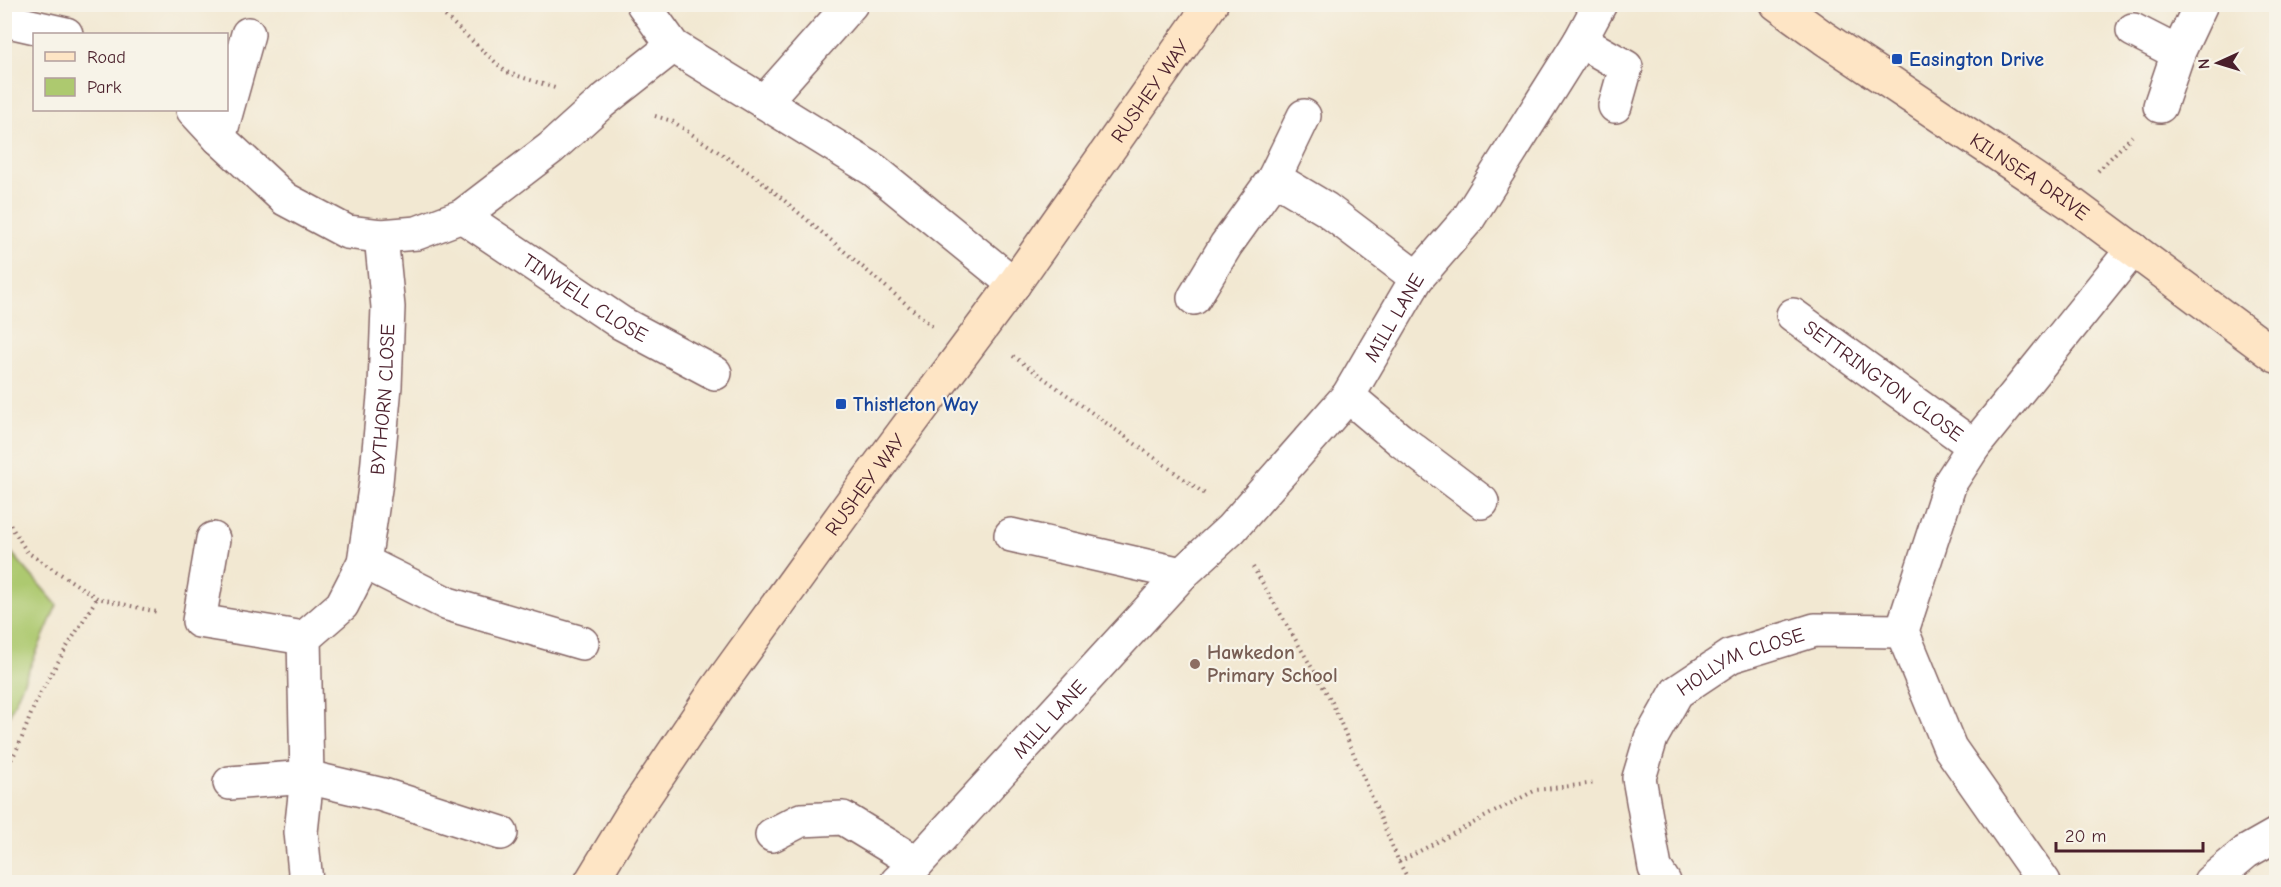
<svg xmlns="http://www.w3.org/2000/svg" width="2281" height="887" font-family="'Comic Neue',sans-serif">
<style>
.green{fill:#adc96f;stroke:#7c744d;stroke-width:1.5}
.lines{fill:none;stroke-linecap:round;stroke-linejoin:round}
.street-casing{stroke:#856565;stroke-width:36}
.secondary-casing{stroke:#856565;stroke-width:36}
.path{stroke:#856565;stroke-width:4;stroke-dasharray:1.5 4.5;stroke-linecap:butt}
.street{stroke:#fff;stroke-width:33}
.secondary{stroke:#fee5c5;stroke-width:33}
.transit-dot{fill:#1a4fb4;stroke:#f7f3e8;stroke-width:2}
.education-dot{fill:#8d6e63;stroke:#f7f3e8;stroke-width:2}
.labels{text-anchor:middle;stroke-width:4.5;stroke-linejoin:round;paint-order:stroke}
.transit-label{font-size:20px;font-weight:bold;fill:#164399;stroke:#f7f3e8;text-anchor:start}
.street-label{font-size:20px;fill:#4a1f2b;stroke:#f7f3e8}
.education-label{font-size:20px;font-weight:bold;fill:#785e54;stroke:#f7f3e8;text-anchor:start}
</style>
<rect width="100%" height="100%" fill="#f7f3e8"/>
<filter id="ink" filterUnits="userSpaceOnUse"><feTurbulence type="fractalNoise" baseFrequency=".0167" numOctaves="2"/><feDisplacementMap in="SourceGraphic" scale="12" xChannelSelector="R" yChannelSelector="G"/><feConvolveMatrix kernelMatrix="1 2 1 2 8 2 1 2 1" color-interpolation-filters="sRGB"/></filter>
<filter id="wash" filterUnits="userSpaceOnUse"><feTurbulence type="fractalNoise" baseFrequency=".008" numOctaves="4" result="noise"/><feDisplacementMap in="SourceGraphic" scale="24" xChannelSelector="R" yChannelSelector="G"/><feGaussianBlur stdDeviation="1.35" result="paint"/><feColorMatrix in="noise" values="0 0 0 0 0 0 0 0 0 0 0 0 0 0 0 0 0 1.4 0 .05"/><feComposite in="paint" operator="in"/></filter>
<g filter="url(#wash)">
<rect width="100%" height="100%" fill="#f2e8d2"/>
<path class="green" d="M5,545L57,605L5,725Z"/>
</g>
<g filter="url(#ink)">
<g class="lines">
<defs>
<g id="street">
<path d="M643,4L673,46L874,170L1014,284"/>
<path d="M4,20L66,34"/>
<path d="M2133,30L2178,53"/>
<path d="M1580,41L1626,67L1615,106"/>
<path d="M764,102L851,4"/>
<path d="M2160,106L2178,53L2201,4"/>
<path d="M193,110L219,138L285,199L347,232L381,236L417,233L462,216L551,148L602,102L673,46"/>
<path d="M219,138L248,34"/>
<path d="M1274,178L1326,209L1417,278"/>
<path id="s1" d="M462,216L621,323L715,373"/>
<path d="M1194,298L1226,245L1274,178L1304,116"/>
<path id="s2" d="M1793,315L1974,446"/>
<path d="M1348,396L1399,439L1482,502"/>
<path d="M1011,535L1182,574"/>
<path d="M213,539L199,621L304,638"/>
<path d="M364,562L448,604L582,643"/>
<path d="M230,783L307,777L383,795L501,833"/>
<path id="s3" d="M772,835L801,820L843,818L917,863L1182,574L1231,529L1348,396L1417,278L1468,219L1580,41L1600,4"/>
<path id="s4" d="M306,882L301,832L307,777L304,638L342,605L364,562L376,482L385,386L388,307L381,236"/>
<path d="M897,882L917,863"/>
<path id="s5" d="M1664,882L1655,868L1639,778L1651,738L1677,692L1731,656L1815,630L1902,631"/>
<path d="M2044,882L1950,748L1902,631L1950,483L1974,446L2133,249"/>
<path d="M2210,882L2246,852L2276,835"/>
</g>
<g id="secondary">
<path id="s6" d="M1777,4L1824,38L2069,202L2276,356"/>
<path id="s7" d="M591,882L631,816L716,690L857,495L1014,284L1211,4"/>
</g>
</defs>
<use href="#street" class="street-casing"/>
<use href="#secondary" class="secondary-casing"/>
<g class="path">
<path d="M432,4L506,72L555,88"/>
<path d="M655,116L672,121L759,179L932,326"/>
<path d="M2098,171L2132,136"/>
<path d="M1013,356L1205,494"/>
<path d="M4,515L27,552L97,598L157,612"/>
<path d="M1253,567L1332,702L1399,862L1410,882"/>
<path d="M4,769C20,751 26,724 36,702C54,666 76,633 97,598"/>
<path d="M1399,862L1536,790L1596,783"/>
</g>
<use href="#street" class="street"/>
<use href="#secondary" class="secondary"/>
</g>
</g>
<g class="transit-dot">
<rect x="1891" y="53" width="12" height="12" rx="3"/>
<rect x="835" y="398" width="12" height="12" rx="3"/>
</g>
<circle class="education-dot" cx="1195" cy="664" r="6"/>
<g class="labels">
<g class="transit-label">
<text x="1909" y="66">Easington Drive</text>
<text x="853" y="411">Thistleton Way</text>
</g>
<g class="street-label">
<text dy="7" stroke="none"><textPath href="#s7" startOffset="969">RUSHEY WAY</textPath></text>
<text dy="7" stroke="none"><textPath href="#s6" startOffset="306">KILNSEA DRIVE</textPath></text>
<text dy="7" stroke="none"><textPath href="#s1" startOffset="148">TINWELL CLOSE</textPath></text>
<text dy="7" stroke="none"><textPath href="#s3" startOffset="888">MILL LANE</textPath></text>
<text dy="7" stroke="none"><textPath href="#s2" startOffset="112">SETTRINGTON CLOSE</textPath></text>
<text dy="7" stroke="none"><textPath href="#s4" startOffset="507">BYTHORN CLOSE</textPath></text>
<text dy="7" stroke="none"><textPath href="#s7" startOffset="483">RUSHEY WAY</textPath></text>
<text dy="7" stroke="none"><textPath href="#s5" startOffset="274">HOLLYM CLOSE</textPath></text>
<text dy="7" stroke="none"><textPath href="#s3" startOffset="357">MILL LANE</textPath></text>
</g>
<g class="education-label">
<text x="1207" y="659">Hawkedon<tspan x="1207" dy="23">Primary School</tspan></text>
</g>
</g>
<rect width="2281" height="887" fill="none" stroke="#f7f3e8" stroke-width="24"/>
<rect x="33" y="33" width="195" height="78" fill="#f7f3e8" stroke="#b29e9c" stroke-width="1.5"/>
<rect x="45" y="52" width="30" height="9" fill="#fee5c5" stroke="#b29e9c" stroke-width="1.5"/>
<text x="87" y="63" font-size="18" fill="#4a1f2b">Road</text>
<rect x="45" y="78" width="30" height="18" fill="#adc96f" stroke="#b29e9c" stroke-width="1.5"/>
<text x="87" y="93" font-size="18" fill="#4a1f2b">Park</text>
<g transform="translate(2218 63) rotate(266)" stroke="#f7f3e8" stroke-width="4.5" paint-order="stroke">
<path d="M0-4.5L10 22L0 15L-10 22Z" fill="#4a1f2b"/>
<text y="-9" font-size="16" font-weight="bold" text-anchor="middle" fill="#4a1f2b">N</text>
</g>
<path d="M2056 842v9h147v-9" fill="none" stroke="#4a1f2b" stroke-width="3"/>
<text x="2065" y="842" font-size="18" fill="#4a1f2b" stroke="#f7f3e8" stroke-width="4.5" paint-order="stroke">20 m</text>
</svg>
